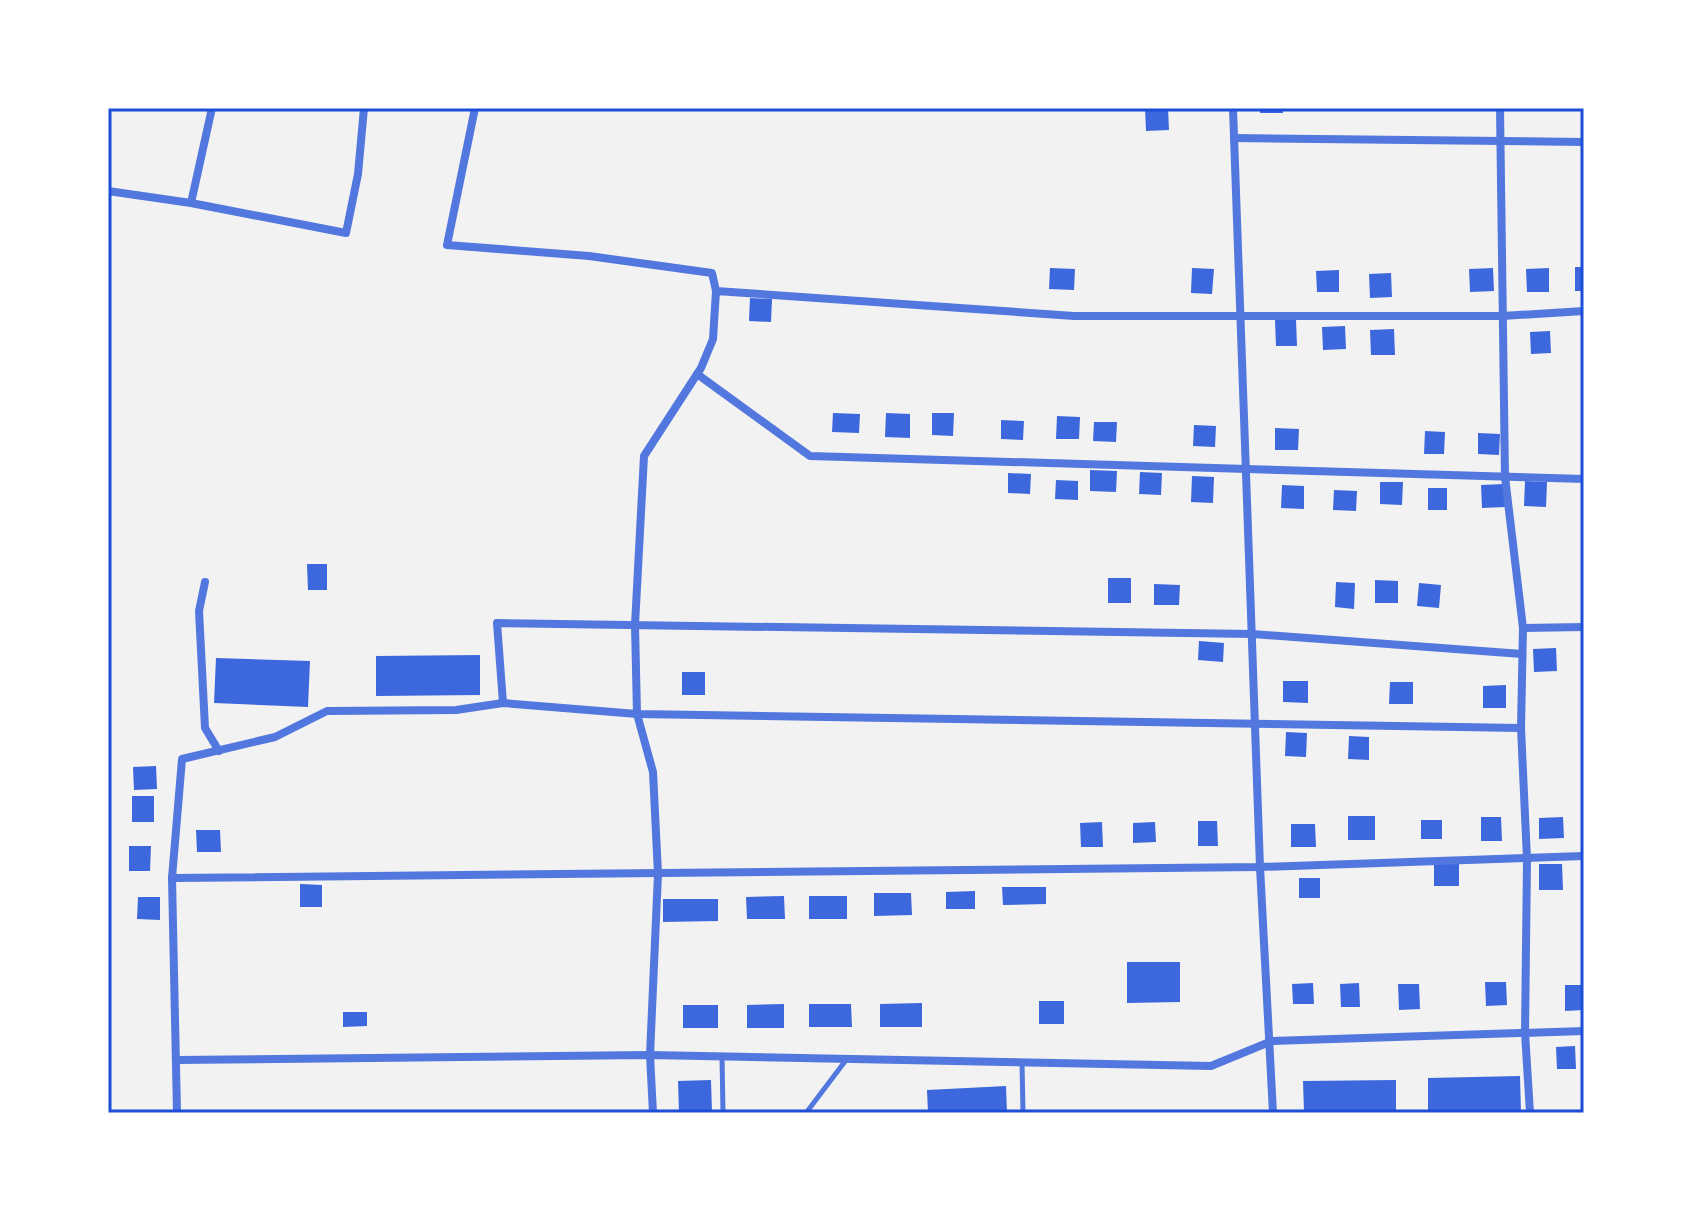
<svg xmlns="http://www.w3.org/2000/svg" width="1692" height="1221" font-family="Barlow,sans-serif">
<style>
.building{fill:#3d67dc}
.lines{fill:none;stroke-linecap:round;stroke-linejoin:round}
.service{stroke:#5277de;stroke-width:5}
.minor{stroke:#5277de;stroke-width:8}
.neatline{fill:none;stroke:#1d4ed8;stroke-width:3}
</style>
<rect width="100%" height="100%" fill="#f2f2f2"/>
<g class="building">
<path d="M1145,108H1168L1169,130L1146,131Z"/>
<rect x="1260" y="108" width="23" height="5"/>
<rect x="1575" y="267" width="9" height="24"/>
<path d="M1050,268L1075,269L1074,290L1049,289Z"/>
<path d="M1192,268L1214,269L1212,294L1191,293Z"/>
<path d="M1493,268L1494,291L1470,292L1469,269Z"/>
<path d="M1549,268V292H1527L1526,269Z"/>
<path d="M1339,270V292H1317L1316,271Z"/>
<path d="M1391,273L1392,297L1370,298L1369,274Z"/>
<path d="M750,298L772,299L771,322L749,321Z"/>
<path d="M1275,320H1296L1297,346H1276Z"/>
<path d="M1345,326L1346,349L1323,350L1322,327Z"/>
<path d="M1394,329L1395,355H1371L1370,330Z"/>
<path d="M1550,331L1551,353L1531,354L1530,332Z"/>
<path d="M833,413L860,414L859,433L832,432Z"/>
<path d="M886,413L910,414V438L885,437Z"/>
<path d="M932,413H954L953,436L932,435Z"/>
<path d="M1057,416L1080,417L1079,439H1056Z"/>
<path d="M1001,420L1024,421L1023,440L1001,439Z"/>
<path d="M1094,422H1117L1116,442L1093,441Z"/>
<path d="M1194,425L1216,426L1215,447L1193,446Z"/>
<path d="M1275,428L1299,429L1298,450H1275Z"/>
<path d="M1425,431L1445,432L1444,454H1424Z"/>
<path d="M1478,433L1500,434L1499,455L1478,454Z"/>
<path d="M1090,470L1117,471L1116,492L1090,491Z"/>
<path d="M1140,472L1162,473L1161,495L1139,494Z"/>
<path d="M1008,473L1031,474L1030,494L1008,493Z"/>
<path d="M1192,476L1214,477L1213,503L1191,502Z"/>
<path d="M1056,480L1078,481V500L1055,499Z"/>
<path d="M1525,481L1547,482L1546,507L1524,506Z"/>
<path d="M1380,482H1403L1402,505L1380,504Z"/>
<path d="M1504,484L1505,507L1482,508L1481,485Z"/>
<path d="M1282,485L1304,486V509L1281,508Z"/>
<rect x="1428" y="488" width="19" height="22"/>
<path d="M1334,490L1357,491L1356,511L1333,510Z"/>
<path d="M307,564H327V590H308Z"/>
<rect x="1108" y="578" width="23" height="25"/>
<path d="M1375,580L1398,581V603H1375Z"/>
<path d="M1336,582L1355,583L1354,609L1335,607Z"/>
<path d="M1419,583L1441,585L1439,608L1417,606Z"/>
<path d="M1154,584L1180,585L1179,605H1154Z"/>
<path d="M1199,641L1224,643L1223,662L1198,660Z"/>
<path d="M1556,648L1557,671L1534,672L1533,649Z"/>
<path d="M480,655V695L376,696V656Z"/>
<path d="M216,658L310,661L308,707L214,703Z"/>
<rect x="682" y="672" width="23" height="23"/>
<path d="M1283,681H1308V703L1283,702Z"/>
<path d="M1390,682H1413V704H1389Z"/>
<path d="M1506,685V708H1483V686Z"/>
<path d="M1286,732L1307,733L1306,757L1285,756Z"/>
<path d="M1349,736L1369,737V760L1348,759Z"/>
<path d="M156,766L157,789L134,790L133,767Z"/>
<rect x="132" y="796" width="22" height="26"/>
<rect x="1348" y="816" width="27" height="24"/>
<path d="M1481,817H1501L1502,841H1481Z"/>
<path d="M1563,817L1564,838L1539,839V818Z"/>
<rect x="1421" y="820" width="21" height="19"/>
<path d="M1198,821H1217L1218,846H1198Z"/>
<path d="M1102,822L1103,847H1081L1080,823Z"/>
<path d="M1155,822L1156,842L1133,843V823Z"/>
<path d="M1291,824H1315L1316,847H1291Z"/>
<path d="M196,830H220L221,852H197Z"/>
<path d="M129,846H151L150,871H129Z"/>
<rect x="1434" y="864" width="25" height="22"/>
<path d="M1539,864H1562L1563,890H1539Z"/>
<rect x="1299" y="878" width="21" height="20"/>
<path d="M300,884L322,885V907H300Z"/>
<path d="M1002,887H1046V904L1003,905Z"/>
<path d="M975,891V909H946V892Z"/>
<path d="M874,893H911L912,915L874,916Z"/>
<path d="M784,896L785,919H747L746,897Z"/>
<rect x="809" y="896" width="38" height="23"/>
<path d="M138,897H160V920L137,919Z"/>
<path d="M663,899H718V921L663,922Z"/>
<path d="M1127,962H1180V1002L1127,1003Z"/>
<path d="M1485,982H1506L1507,1005L1486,1006Z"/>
<path d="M1313,983L1314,1004H1293L1292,984Z"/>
<path d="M1359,983L1360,1007H1341L1340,984Z"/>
<path d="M1398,984H1419L1420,1009L1399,1010Z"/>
<path d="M1565,985H1584V1010L1565,1011Z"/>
<rect x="1039" y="1001" width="25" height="23"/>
<path d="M922,1003V1027H880V1004Z"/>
<path d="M784,1004V1028H747V1005Z"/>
<path d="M809,1004H851L852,1027H809Z"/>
<rect x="683" y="1005" width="35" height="23"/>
<path d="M343,1012H367V1026L343,1027Z"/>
<path d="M1575,1046L1576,1069H1557L1556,1047Z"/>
<path d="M1520,1076L1521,1113H1428V1078Z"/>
<path d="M711,1080L712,1113H679L678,1081Z"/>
<path d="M1396,1080V1113H1304L1303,1081Z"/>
<path d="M1006,1086L1007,1113H928L927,1090Z"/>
</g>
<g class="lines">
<g class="service">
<path d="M722,1056L723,1113"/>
<path d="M1022,1062L1023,1113"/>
<path d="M806,1113L846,1060"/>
</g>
<g class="minor">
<path d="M212,108L191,203L346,233L358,174L364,108"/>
<path d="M475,108L447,245L589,256L712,273L716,291"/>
<path d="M1233,108L1260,867L1273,1113"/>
<path d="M1500,108L1505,477L1523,628L1521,728L1527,859L1525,1033L1530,1113"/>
<path d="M1234,138L1584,142"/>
<path d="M108,191L191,203"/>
<path d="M697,374L810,456L1584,479"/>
<path d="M205,582L199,611L205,728L219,751"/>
<path d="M1523,628L1584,627"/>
<path d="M503,703L497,623L1252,634L1522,654"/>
<path d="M172,878L1260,867L1584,856"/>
<path d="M176,1060L650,1055L1211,1066L1272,1041L1584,1031"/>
<path d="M177,1113L172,878L182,759L275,737L327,711L456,710L503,703L637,714L1521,728"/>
<path d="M653,1113L650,1055L658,874L653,772L637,714L635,625L644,456L701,368L713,339L716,291L1074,316H1502L1584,311"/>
</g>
</g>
<rect width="1692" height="1221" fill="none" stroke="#ffffff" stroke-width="220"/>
<rect x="110" y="110" width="1472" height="1001" class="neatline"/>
</svg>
